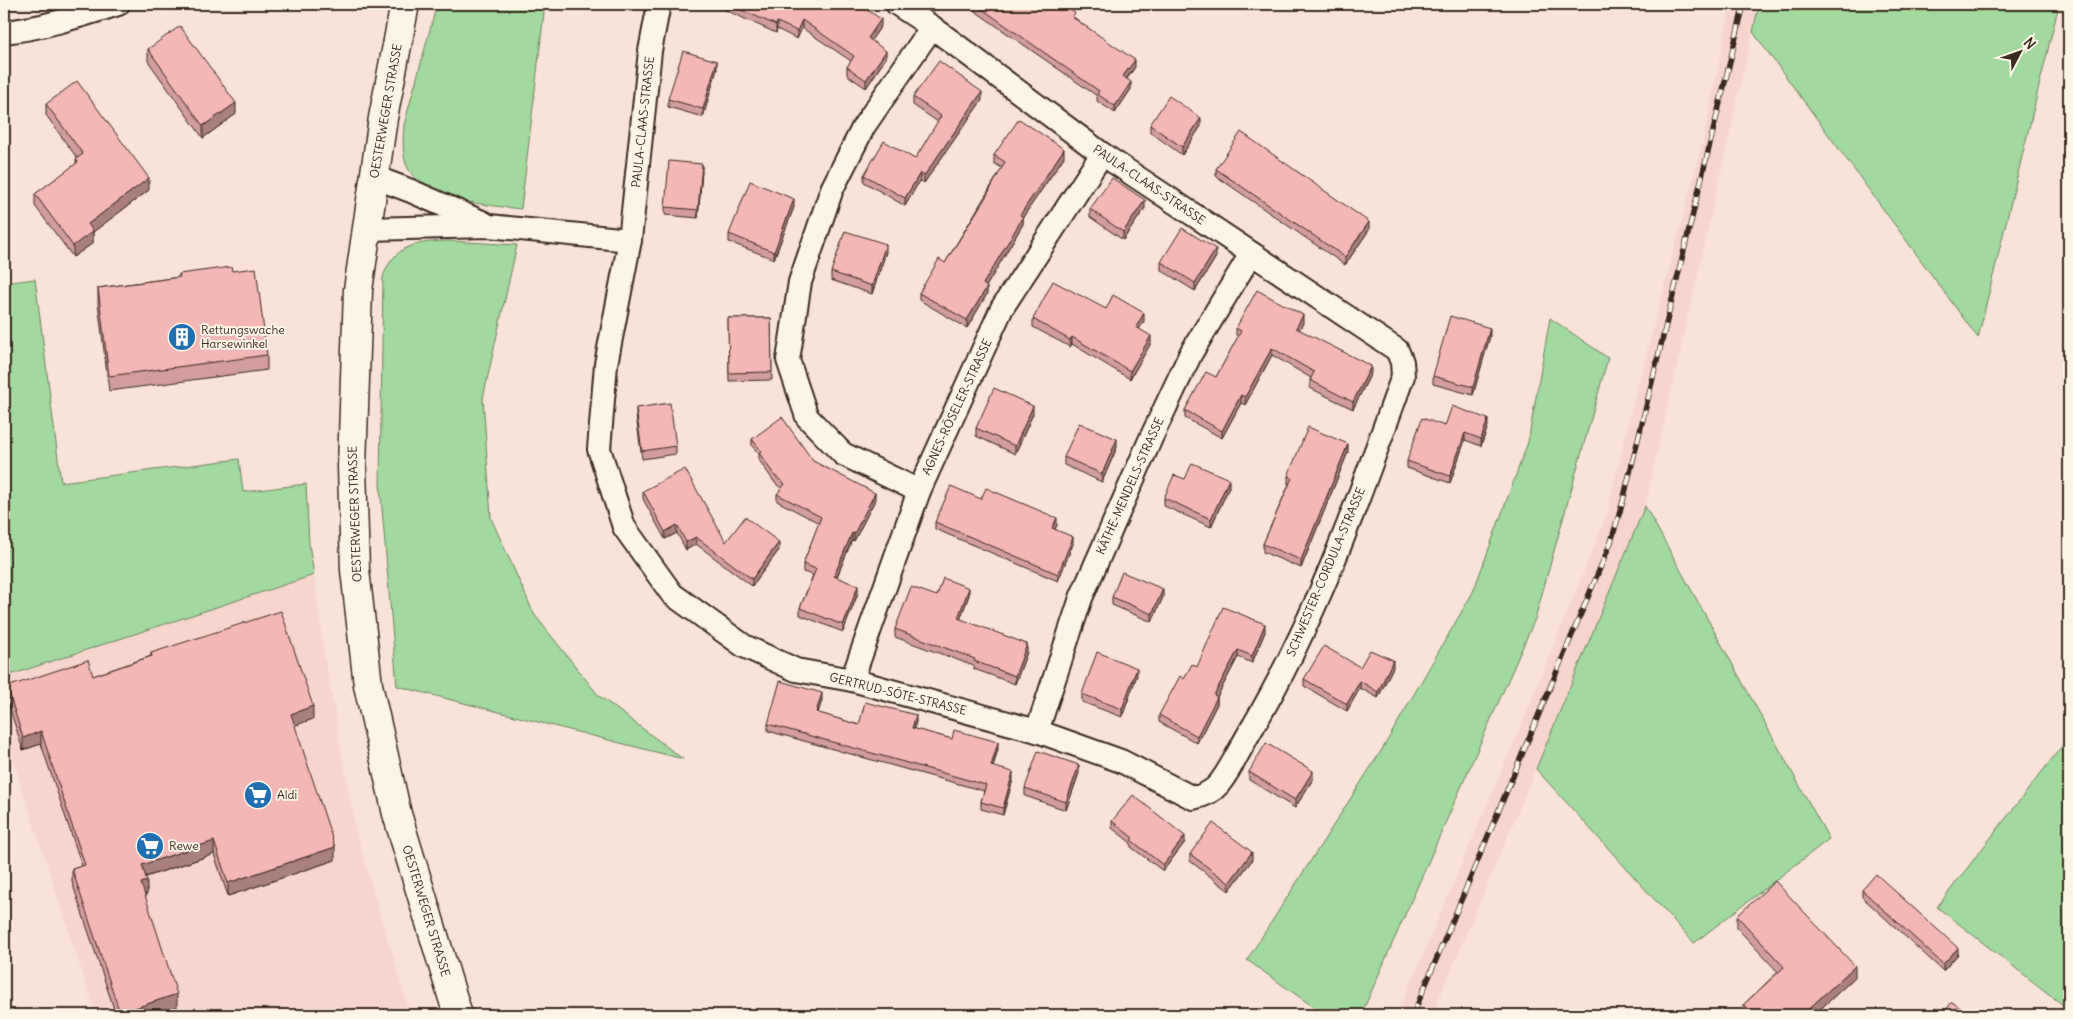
<svg xmlns="http://www.w3.org/2000/svg" width="2073" height="1019" font-family="Delius,sans-serif">
<style>
.built{fill:#f7d5cd}
.green{fill:#a1d99e;stroke:#6e825e}
.lines{fill:none;stroke-linecap:round;stroke-linejoin:round}
.street-casing{stroke:#3b2a1e;stroke-width:26}
.secondary-casing{stroke:#3b2a1e;stroke-width:31}
.street{stroke:#fcf5e5;stroke-width:22}
.secondary{stroke:#fcf5e5;stroke-width:28}
.rail-casing{stroke:#3b2a1e;stroke-width:5.5}
.rail{stroke:#fcf5e5;stroke-width:4;stroke-dasharray:11;stroke-linecap:butt}
.wall{fill:#d19d9d;stroke:#3b2a1e}
.shaded-wall{fill:#aa807f;stroke:#3b2a1e}
.building{fill:#f3b7b6;stroke:#3b2a1e}
.labels{text-anchor:middle;stroke-width:4;stroke-linejoin:round;paint-order:stroke}
.street-label{font-size:12px;fill:#3b2a1e;stroke:#fcf5e5}
.poi-label{font-size:12px;fill:#3b2a1e;stroke:#fcf5e5;text-anchor:start}
</style>
<rect width="100%" height="100%" fill="#f9e2d7"/>
<filter id="ink" filterUnits="userSpaceOnUse"><feTurbulence type="fractalNoise" baseFrequency=".02" numOctaves="2"/><feDisplacementMap in="SourceGraphic" scale="10" xChannelSelector="R" yChannelSelector="G"/><feConvolveMatrix kernelMatrix="1 2 1 2 8 2 1 2 1" color-interpolation-filters="sRGB"/></filter>
<g filter="url(#ink)">
<g class="built">
<path d="M1731,4H1759L1645,506L1536,769L1432,1015H1397L1520,728L1606,517L1633,404L1703,142Z"/>
<path d="M314,575L324,655L356,830L382,921L411,1015H96L4,733V677Z"/>
</g>
<g class="green">
<path d="M437,4H545L521,209C488,205 420,201 406,164C402,151 403,138 404,125Z"/>
<path d="M1759,4H2059L1978,338L1753,32Z"/>
<path d="M449,241L517,245L483,398L491,518L534,614L598,695L683,759L397,686L380,485L383,277C394,244 418,242 449,241Z"/>
<path d="M35,279L61,482L239,459L243,492L306,484L309,544L314,575L4,677V283Z"/>
<path d="M1550,318L1608,358L1535,619L1361,1015H1325L1247,960L1383,748L1473,592L1528,442Z"/>
<path d="M1645,506L1829,839L1694,943L1536,769Z"/>
<path d="M2069,737V1015H2064L2068,1009L1937,907Z"/>
</g>
<g class="lines">
<defs>
<g id="street">
<path d="M659,4L650,51L630,240L606,364L599,449L624,527L672,594L744,646L796,670L852,680L1037,731L1121,761L1193,798C1204,796 1212,792 1219,784C1233,766 1242,744 1254,725C1318,616 1360,495 1403,376L1402,362L1397,350L1102,154L932,27L897,4"/>
<path d="M4,32C43,28 80,16 118,4"/>
<path d="M374,177L411,191L484,223"/>
<path d="M366,229L489,226L630,240"/>
<path d="M919,491L843,454L807,417L788,360L800,282L832,189L864,126L932,27"/>
<path d="M852,680L919,491L1002,308L1102,154"/>
<path d="M1037,731L1081,598L1151,438L1191,353L1251,254"/>
</g>
<path id="secondary" d="M405,4L383,118L358,290L352,466L355,570L368,685L397,814L458,1015"/>
</defs>
<use href="#street" class="street-casing"/>
<use href="#secondary" class="secondary-casing"/>
<use href="#street" class="street"/>
<use href="#secondary" class="secondary"/>
<defs>
<path id="rail" d="M1413,1015L1611,542L1623,501L1744,4"/>
</defs>
<use href="#rail" class="rail-casing"/>
<use href="#rail" class="rail"/>
</g>
<g class="wall">
<path d="M712,4H858L881,26L871,40L886,58L866,88L847,75V67L851,61L802,28L797,39L777,29L776,33Z"/>
<path d="M965,4H1047L1075,18L1135,67L1127,79L1131,89L1115,113L1097,101V96Z"/>
<path d="M148,49L236,114L203,138L148,61Z"/>
<path d="M717,69L703,117L668,107V99Z"/>
<path d="M913,97L982,100L924,183L920,180L905,206L864,182V175L915,159L938,122L913,105Z"/>
<path d="M46,104L149,190L93,232V243L73,257L35,206V194L76,164V159L77,158L46,115Z"/>
<path d="M1150,125L1201,126L1182,155L1150,132Z"/>
<path d="M994,155L1064,157L1023,217V224L986,286L987,294L967,328L919,300V293L945,263L1002,168L994,163Z"/>
<path d="M1216,169L1369,230L1345,265L1216,176Z"/>
<path d="M702,171L698,218L665,215V207Z"/>
<path d="M794,207L774,259L729,242V234Z"/>
<path d="M1145,208L1123,240L1090,217V209Z"/>
<path d="M886,252L872,294L831,280V272Z"/>
<path d="M1216,257L1195,291L1161,270V262Z"/>
<path d="M179,274L267,355V370L109,391L98,303V288L179,277Z"/>
<path d="M1106,309L1144,321L1139,329L1151,343L1130,379L1072,344L1070,347L1033,327V319Z"/>
<path d="M728,318H771L772,380L729,381Z"/>
<path d="M1303,323L1299,330L1371,373L1353,409L1310,388V380L1311,378L1272,355L1245,405L1241,403L1222,438L1185,418V410L1216,377L1238,337L1236,335V328Z"/>
<path d="M1490,336L1473,395L1433,384V376Z"/>
<path d="M636,408L676,446V454L642,459L636,416Z"/>
<path d="M1033,414L1015,454L976,436V428Z"/>
<path d="M1445,426H1488L1481,446L1465,440L1450,483L1407,468V461Z"/>
<path d="M752,439L813,461L875,500L854,541L852,540L837,577L858,593L843,632L800,615V608L813,575L803,572V564L819,523L777,501V494L782,489L775,483L759,460V454L752,446Z"/>
<path d="M1117,447L1102,482L1064,465V457Z"/>
<path d="M1348,452L1301,568L1263,552V544L1289,484H1288V476Z"/>
<path d="M1185,479L1229,487L1211,527L1164,506V498Z"/>
<path d="M643,491L726,542L779,550L752,586L696,544L686,550L677,533L665,539L643,499Z"/>
<path d="M981,499L1057,525L1055,529L1073,544L1058,581L935,529V522Z"/>
<path d="M969,595L960,619L1027,652L1015,684L974,669V666L895,637V629L937,596Z"/>
<path d="M1112,597H1163L1152,622L1112,605Z"/>
<path d="M1265,632L1252,663L1238,657L1217,697V704L1197,743L1159,722V715L1184,679L1197,667Z"/>
<path d="M151,653L313,719L294,725L335,860L228,896L214,854L146,877L147,894L144,895L177,1007L151,1015H116L72,882V869L82,866L41,744L23,750L7,700V687L93,676L151,656Z"/>
<path d="M1360,667H1393L1378,698L1360,688L1347,711L1304,686V679Z"/>
<path d="M1137,675L1122,717L1082,702V694Z"/>
<path d="M822,700L818,713L859,725L916,722L914,729L952,739L998,749L993,767L1013,779L1003,815L981,809V802L984,791L768,731V724Z"/>
<path d="M1249,772L1313,779L1295,808L1249,780Z"/>
<path d="M1079,773L1066,810L1025,796V788Z"/>
<path d="M1112,821L1185,842L1163,871L1131,847V843L1112,828Z"/>
<path d="M1190,854L1252,860L1229,891L1190,861Z"/>
<path d="M1862,890L1958,954L1943,971L1862,897Z"/>
<path d="M1737,916L1855,977L1814,1015H1744V1004L1778,972L1737,928Z"/>
</g>
<g class="shaded-wall">
<path d="M881,19V26L868,45V38Z"/>
<path d="M802,20V28L797,39V31Z"/>
<path d="M777,22V29L776,33V25Z"/>
<path d="M886,51V58L866,88V80Z"/>
<path d="M1135,60V67L1123,83V76Z"/>
<path d="M717,61V69L703,117V109Z"/>
<path d="M1131,82V89L1115,113V106Z"/>
<path d="M982,92V100L924,183V176Z"/>
<path d="M236,103V114L203,138V126Z"/>
<path d="M1201,118V126L1182,155V147Z"/>
<path d="M1064,149V157L1023,217V224L983,292V284L1020,215Z"/>
<path d="M702,164V171L698,218V210Z"/>
<path d="M920,173V180L905,206V198Z"/>
<path d="M149,178V190L93,232V243L73,257V246L88,224Z"/>
<path d="M794,199V207L774,259V252Z"/>
<path d="M1145,200V208L1123,240V232Z"/>
<path d="M1369,222V230L1345,265V257Z"/>
<path d="M886,244V252L872,294V286Z"/>
<path d="M1216,249V257L1195,291V283Z"/>
<path d="M987,287V294L967,328V320Z"/>
<path d="M1144,313V321L1136,334V327Z"/>
<path d="M1303,315V323L1296,336V328Z"/>
<path d="M1490,328V336L1473,395V387Z"/>
<path d="M1151,336V343L1130,379V371Z"/>
<path d="M1072,337V344L1070,347V340Z"/>
<path d="M1272,348V355L1245,405V397Z"/>
<path d="M1371,366V373L1353,409V402Z"/>
<path d="M1241,395V403L1222,438V431Z"/>
<path d="M1033,406V414L1015,454V446Z"/>
<path d="M1488,419V426L1481,446V439Z"/>
<path d="M1465,433V440L1450,483V476Z"/>
<path d="M1117,439V447L1102,482V474Z"/>
<path d="M1348,444V452L1301,568V560Z"/>
<path d="M1229,479V487L1211,527V519Z"/>
<path d="M875,493V500L854,541V534Z"/>
<path d="M1057,518V525L1052,535V528Z"/>
<path d="M677,525V533L665,539V532Z"/>
<path d="M852,533V540L834,583V576Z"/>
<path d="M696,537V544L686,550V542Z"/>
<path d="M1073,537V544L1058,581V574Z"/>
<path d="M779,542V550L752,586V579Z"/>
<path d="M858,586V593L843,632V625Z"/>
<path d="M969,588V595L958,626V618Z"/>
<path d="M1163,589V597L1152,622V614Z"/>
<path d="M1265,624V632L1252,663V656Z"/>
<path d="M1027,644V652L1015,684V676Z"/>
<path d="M1238,650V657L1217,697V704L1197,743V736L1214,695Z"/>
<path d="M1393,660V667L1378,698V692Z"/>
<path d="M1137,668V675L1122,717V709Z"/>
<path d="M1360,681V688L1347,711V704Z"/>
<path d="M822,693V700L816,719V712Z"/>
<path d="M313,706V719L291,727V714Z"/>
<path d="M916,715V722L912,735V728Z"/>
<path d="M41,731V744L23,750V738Z"/>
<path d="M998,742V749L991,773V766Z"/>
<path d="M1079,765V773L1066,810V802Z"/>
<path d="M1313,771V779L1295,808V800Z"/>
<path d="M1013,772V779L1003,815V808Z"/>
<path d="M1185,836V842L1163,871V865Z"/>
<path d="M214,841V854L142,878V865Z"/>
<path d="M335,847V860L228,896V883Z"/>
<path d="M1252,852V860L1229,891V883Z"/>
<path d="M147,881V894L141,896V883Z"/>
<path d="M1958,948V954L1943,971V964Z"/>
<path d="M1855,966V977L1814,1015H1802Z"/>
<path d="M177,994V1007L151,1015H120V1013Z"/>
</g>
<g class="building">
<path d="M728,4H858L881,19L868,38L886,51L866,80L847,67L854,56L802,20L797,31L777,22L776,25Z"/>
<path d="M975,4H1047L1050,6L1052,4H1061L1075,13L1072,17L1135,60L1123,76L1131,82L1115,106L1097,94L1099,91Z"/>
<path d="M180,26L236,103L203,126L148,49Z"/>
<path d="M683,51L717,61L703,109L668,99Z"/>
<path d="M939,61L982,92L924,176L920,173L905,198L864,175L884,141L915,159L941,116L913,97Z"/>
<path d="M77,81L149,178L88,224L93,231L73,246L35,194L78,162L76,159L83,154L46,104Z"/>
<path d="M1169,96L1201,118L1182,147L1150,125Z"/>
<path d="M1019,119L1064,149L1020,215L1023,217L983,284L987,287L967,320L919,293L939,259L945,263L987,195L1005,162L994,155Z"/>
<path d="M1241,132L1369,222L1345,257L1216,169Z"/>
<path d="M669,161L702,164L698,210L665,207Z"/>
<path d="M1112,178L1145,200L1123,232L1090,209Z"/>
<path d="M750,181L794,199L774,252L729,234Z"/>
<path d="M1182,228L1216,249L1195,283L1161,262Z"/>
<path d="M845,231L886,244L872,286L831,272Z"/>
<path d="M231,267L232,271L256,268L267,355L109,376L98,288L180,277L179,274Z"/>
<path d="M1053,281L1106,309L1113,295L1144,313L1136,327L1151,336L1130,371L1072,337L1070,340L1033,319Z"/>
<path d="M1257,290L1303,315L1296,328L1371,366L1353,402L1310,380L1314,372L1272,348L1245,397L1241,395L1222,431L1185,410L1206,372L1216,377L1241,331L1236,328Z"/>
<path d="M1450,316L1490,328L1473,387L1433,376Z"/>
<path d="M728,318H771L772,372L729,373Z"/>
<path d="M994,388L1033,406L1015,446L976,428Z"/>
<path d="M670,403L676,446L642,451L636,408Z"/>
<path d="M1452,406L1488,419L1481,439L1465,433L1450,476L1407,461L1422,418L1445,426Z"/>
<path d="M782,417L813,461L875,493L854,534L852,533L834,576L858,586L843,625L800,608L816,569L803,564L821,517L777,494L785,484L775,476L759,453L761,451L752,439Z"/>
<path d="M1079,423L1117,439L1102,474L1064,457Z"/>
<path d="M1308,427L1348,444L1301,560L1263,544L1292,478L1288,476Z"/>
<path d="M1192,463L1229,479L1211,519L1164,498L1174,475L1185,479Z"/>
<path d="M685,469L726,542L745,517L779,542L752,579L696,537L686,542L677,525L665,532L643,491Z"/>
<path d="M951,486L981,499L986,488L1057,518L1052,528L1073,537L1058,574L935,522Z"/>
<path d="M1122,572L1163,589L1152,614L1112,597Z"/>
<path d="M943,578L969,588L958,618L1027,644L1015,676L974,661L975,659L895,629L911,587L937,596Z"/>
<path d="M1223,607L1265,624L1252,656L1238,650L1214,695L1217,697L1197,736L1159,715L1180,676L1184,679L1192,664L1197,667Z"/>
<path d="M281,611L313,706L291,714L335,847L228,883L214,841L142,865L147,881L141,883L177,994L120,1013L72,869L85,865L41,731L23,738L7,687L88,660L93,676L152,656L151,653Z"/>
<path d="M1324,646L1360,667L1370,650L1393,660L1378,692L1360,681L1347,704L1304,679Z"/>
<path d="M1097,652L1137,668L1122,709L1082,694Z"/>
<path d="M780,681L822,693L816,712L859,725L865,702L916,715L912,728L952,739L954,730L998,742L991,766L1013,772L1003,808L981,802L986,785L768,724Z"/>
<path d="M1266,743L1313,771L1295,800L1249,772Z"/>
<path d="M1038,751L1079,765L1066,802L1025,788Z"/>
<path d="M1133,795L1185,836L1163,865L1131,840L1133,838L1112,821Z"/>
<path d="M1213,823L1252,852L1229,883L1190,854Z"/>
<path d="M1876,874L1958,948L1943,964L1862,890Z"/>
<path d="M1775,881L1855,966L1802,1015H1755L1744,1004L1784,967L1737,916Z"/>
<path d="M1952,1002L1970,1015H1942Z"/>
</g>
</g>
<defs>
<symbol id="building-disc" viewBox="-11 -11 22 22"><circle r="9.5" fill="#1f6fb2" stroke="#fcf5e5"/><path d="M-4-6H4V6H1V3H-1V6H-4ZM-2.5-4.3h1.7v1.8h-1.7ZM.8-4.3h1.7v1.8H.8ZM-2.5-1h1.7V.8h-1.7ZM.8-1h1.7V.8H.8Z" fill="#fff"/></symbol>
<symbol id="supermarket-disc" viewBox="-11 -11 22 22"><circle r="9.5" fill="#1f6fb2" stroke="#fcf5e5"/><path d="M-6-5.5h2.5l.6 2H6L4.5 2H-2.5L-4.4-4H-6ZM-1.5 3.2a1.3 1.3 0 1 0 .1 0ZM3 3.2a1.3 1.3 0 1 0 .1 0Z" fill="#fff"/></symbol>
</defs>
<g fill-rule="evenodd">
<use href="#building-disc" x="166" y="321" width="32" height="32"/>
<use href="#supermarket-disc" x="242" y="779" width="32" height="32"/>
<use href="#supermarket-disc" x="134" y="830" width="32" height="32"/>
</g>
<g class="labels">
<g class="street-label">
<text transform="translate(386 111) rotate(-80)" y="4">OESTERWEGER STRASSE</text>
<text transform="translate(643 122) rotate(-84)" y="4">PAULA-CLAAS-STRASSE</text>
<text transform="translate(1149 185) rotate(34)" y="4">PAULA-CLAAS-STRASSE</text>
<text transform="translate(957 407) rotate(-65)" y="4">AGNES-RÖSELER-STRASSE</text>
<text transform="translate(1130 486) rotate(-66)" y="4">KÄTHE-MENDELS-STRASSE</text>
<text transform="translate(355 514) rotate(-92)" y="4">OESTERWEGER STRASSE</text>
<text transform="translate(1326 572) rotate(-67)" y="4">SCHWESTER-CORDULA-STRASSE</text>
<text transform="translate(898 694) rotate(14)" y="4">GERTRUD-SÖTE-STRASSE</text>
<text transform="translate(426 911) rotate(73)" y="4">OESTERWEGER STRASSE</text>
</g>
<g class="poi-label">
<text x="201" y="334">Rettungswache<tspan x="201" dy="14">Harsewinkel</tspan></text>
<text x="277" y="799">Aldi</text>
<text x="169" y="850">Rewe</text>
</g>
</g>
<rect width="2073" height="1019" fill="none" stroke="#fcf5e5" stroke-width="20"/>
<rect x="10" y="10" width="2053" height="999" fill="none" stroke="#3b2a1e" stroke-width="2" filter="url(#ink)"/>
<g transform="translate(2020 52) rotate(49)" stroke="#fcf5e5" stroke-width="4" paint-order="stroke">
<path d="M0-4L9 19L0 12L-9 19Z" fill="#3b2a1e"/>
<text y="-8" font-size="14" font-weight="bold" text-anchor="middle" fill="#3b2a1e">N</text>
</g>
</svg>
